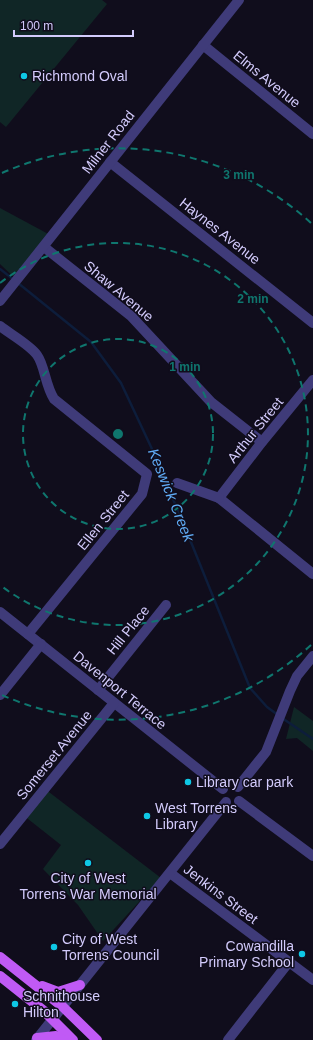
<svg xmlns="http://www.w3.org/2000/svg" width="313" height="1040" font-family="Arial,sans-serif">
<style>
.green{fill:#102626}
.lines{fill:none;stroke-linecap:round;stroke-linejoin:round}
.stream{stroke:#0d1d3b;stroke-width:2.5}
.minor{stroke:#3f3b79;stroke-width:10}
.major{stroke:#c05af5;stroke-width:10}
.ring{fill:none;stroke:#0f766e;stroke-width:2;stroke-dasharray:7 5}
.poi-dot{fill:#0ec8e5;stroke:#100d1c;stroke-width:1.5}
.labels{text-anchor:middle;stroke-width:3;stroke-linejoin:round;paint-order:stroke}
.poi-label{font-size:14px;fill:#d3cbfc;stroke:#100d1c;text-anchor:start}
.street-label{font-size:14px;fill:#d3cbfc;stroke:#100d1c}
.water-label{font-size:15px;font-style:italic;fill:#60abf5;stroke:#100d1c}
.centre{fill:#0f766e;stroke:#100d1c;stroke-width:2}
.ring-label{font-size:12px;text-anchor:middle;font-weight:bold;fill:#0f766e;stroke:#100d1c;stroke-width:3;stroke-linejoin:round;paint-order:stroke}
</style>
<rect width="100%" height="100%" fill="#100d1c"/>
<g class="green">
<path d="M0,0H102L107,4L6,127L0,122Z"/>
<path d="M0,208L52,236L17,280L0,264Z"/>
<path d="M294,707L313,721V751L297,738L286,739Z"/>
<path d="M45,789L161,878L103,941L78,905L43,869L61,845L23,815Z"/>
</g>
<g class="lines">
<g class="stream">
<path d="M0,269L14,280"/>
<path d="M18,283L91,342L121,383L152,449L193,547L250,688L267,707L278,715"/>
<path d="M282,718L313,739"/>
</g>
<g class="minor">
<path d="M203,45L313,134"/>
<path d="M110,162L313,323"/>
<path d="M44,247L131,316L211,402L262,442"/>
<path d="M0,301L239,0"/>
<path d="M0,326C10,334 30,345 37,355C45,366 45,385 54,399L147,474L142,494L28,634"/>
<path d="M313,380L262,442L219,498L313,574"/>
<path d="M177,483L219,498"/>
<path d="M0,612L223,789"/>
<path d="M98,690L166,605"/>
<path d="M0,695L41,644"/>
<path d="M238,787L266,752L290,691L297,676L313,656"/>
<path d="M239,801L313,856"/>
<path d="M0,844L114,703"/>
<path d="M170,873L313,980"/>
<path d="M36,1040L226,802"/>
<path d="M228,1040L289,962"/>
</g>
<g class="major">
<path d="M0,957L63,1007L97,1040"/>
<path d="M0,976L44,1011L73,1040"/>
<path d="M42,986L58,992L80,985"/>
<path d="M37,1038L56,1036L63,1040"/>
</g>
</g>
<g class="ring">
<circle cx="118" cy="434" r="95"/>
<path d="M0 283A191 191 0 1 1 0 585"/>
<path d="M311 645A286 286 0 0 1 2 695M2 173A286 286 0 0 1 311 223"/>
</g>
<g class="poi-dot">
<circle cx="24" cy="76" r="4"/>
<circle cx="188" cy="782" r="4"/>
<circle cx="147" cy="816" r="4"/>
<circle cx="88" cy="863" r="4"/>
<circle cx="54" cy="947" r="4"/>
<circle cx="302" cy="954" r="4"/>
<circle cx="15" cy="1004" r="4"/>
</g>
<g class="labels">
<g class="poi-label">
<text x="32" y="81">Richmond Oval</text>
<text x="196" y="787">Library car park</text>
<text x="155" y="813">West Torrens<tspan x="155" dy="16">Library</tspan></text>
<text x="88" y="883" text-anchor="middle">City of West<tspan x="88" dy="16">Torrens War Memorial</tspan></text>
<text x="62" y="944">City of West<tspan x="62" dy="16">Torrens Council</tspan></text>
<text x="294" y="951" text-anchor="end">Cowandilla<tspan x="294" dy="16">Primary School</tspan></text>
<text x="23" y="1001">Schnithouse<tspan x="23" dy="16">Hilton</tspan></text>
</g>
<g class="street-label">
<text transform="translate(267 79) rotate(39)" y="5">Elms Avenue</text>
<text transform="translate(108 142) rotate(-52)" y="5">Milner Road</text>
<text transform="translate(220 231) rotate(38)" y="5">Haynes Avenue</text>
<text transform="translate(119 291) rotate(40)" y="5">Shaw Avenue</text>
<text transform="translate(255 430) rotate(-51)" y="5">Arthur Street</text>
<text transform="translate(103 520) rotate(-51)" y="5">Ellen Street</text>
<text transform="translate(128 630) rotate(-51)" y="5">Hill Place</text>
<text transform="translate(120 690) rotate(39)" y="5">Davenport Terrace</text>
<text transform="translate(54 755) rotate(-51)" y="5">Somerset Avenue</text>
<text transform="translate(221 894) rotate(37)" y="5">Jenkins Street</text>
</g>
<g class="water-label">
<text transform="translate(171 495) rotate(68)" y="5">Keswick Creek</text>
</g>
</g>
<circle cx="118" cy="434" r="6" class="centre"/>
<g class="ring-label">
<text x="239" y="179">3 min</text>
<text x="253" y="303">2 min</text>
<text x="185" y="371">1 min</text>
</g>
<path d="M14 30v6h119v-6" fill="none" stroke="#d3cbfc" stroke-width="2"/>
<text x="20" y="30" font-size="12" fill="#d3cbfc" stroke="#100d1c" stroke-width="3" paint-order="stroke">100 m</text>
</svg>
